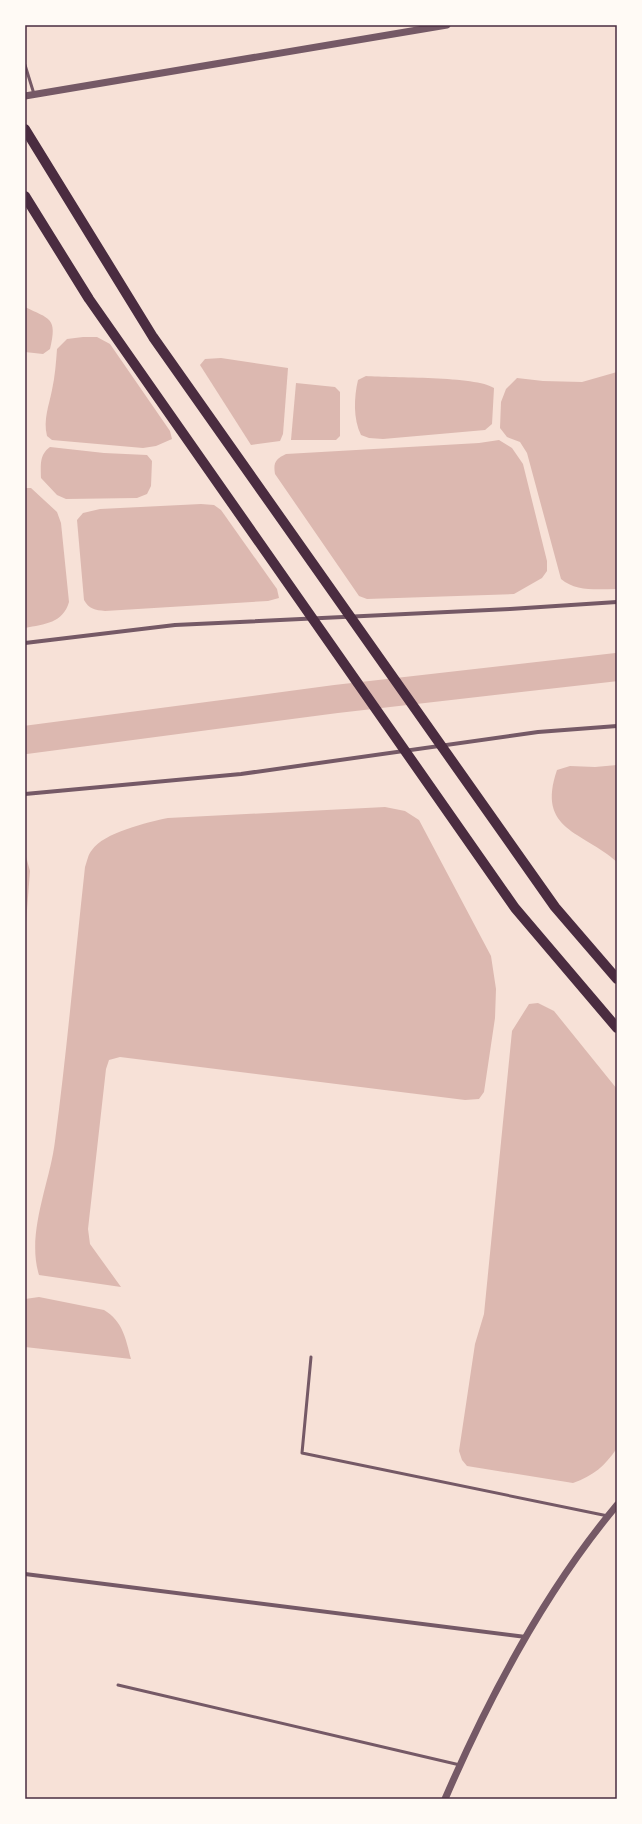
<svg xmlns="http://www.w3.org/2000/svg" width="642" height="1824" font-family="Poppins,sans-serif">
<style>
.water{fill:#dcb8b0}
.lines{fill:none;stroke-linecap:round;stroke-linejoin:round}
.river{stroke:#dcb8b0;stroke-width:28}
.service{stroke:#755966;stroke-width:3}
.minor{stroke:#755966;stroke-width:4}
.tertiary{stroke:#755966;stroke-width:7}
.primary{stroke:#4a2c40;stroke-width:10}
.neatline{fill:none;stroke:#4a2c40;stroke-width:1.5}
</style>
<rect width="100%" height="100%" fill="#f7e1d7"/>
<g class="water">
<path d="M25,307C49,319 58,317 50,349L43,354L25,352Z"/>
<path d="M83,337H97L110,344L170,431L172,439L156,446L143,448L52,440L47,436C43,419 49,406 52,390C55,376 56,363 57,349L67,339Z"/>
<path d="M221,358L288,368L283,434L280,441L251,445L200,365L205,359Z"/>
<path d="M617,372V589C598,589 576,592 561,579L527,453L520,442L507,437L500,428L501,402L506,389L517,378L543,381L582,382Z"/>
<path d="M366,376C392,378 476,376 494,388L492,424L485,430L383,439L369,438L361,435C353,419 354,397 358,380Z"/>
<path d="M296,383L335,387L340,392V436L336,440H291Z"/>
<path d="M499,440L512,448L523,464L547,561V571L542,578L514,594L367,599L359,596L275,474C273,462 276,459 286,454L479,443Z"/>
<path d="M50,447L104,453L147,455L152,461L151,486L147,494L137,498L66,499L57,495L41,478C41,465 39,455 50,447Z"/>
<path d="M25,488H31L57,512L61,523L69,602C63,623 45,624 25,628Z"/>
<path d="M201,504L214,505L221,510L277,589L279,598L268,601L105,611C95,610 89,609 84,600L77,520L83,513L100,509Z"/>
<path d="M617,765V862C583,831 536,831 557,770L570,766L595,767Z"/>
<path d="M385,807L405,811L419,820L491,956L496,989L495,1018L484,1092L479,1099L465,1100L120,1057L109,1060L106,1069L88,1229L90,1244L121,1287L39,1275C26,1233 50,1183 55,1141C67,1050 75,958 85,867C87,862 88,854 92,850C103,833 148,822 168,818Z"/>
<path d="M25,853L30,871L25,935Z"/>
<path d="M538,1003L554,1011L617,1089V1448C605,1466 593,1476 573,1483L467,1466L462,1460L459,1451L475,1344L484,1314L512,1031L529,1004Z"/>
<path d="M39,1297L104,1310C123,1321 126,1340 131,1359L25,1347V1299Z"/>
</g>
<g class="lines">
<path class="river" d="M25,740L336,699L617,667"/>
<g class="service">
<path d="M25,65L34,94"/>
<path d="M311,1357L302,1453L608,1516"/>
<path d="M118,1685L460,1765"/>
</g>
<g class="minor">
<path d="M25,643L175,625L510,609L617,602"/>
<path d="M25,794L241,774L538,732L617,726"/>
<path d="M25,1574L526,1637"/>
</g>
<g class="tertiary">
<path d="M25,96L447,25"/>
<path d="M445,1799C489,1697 545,1591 617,1505"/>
</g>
<g class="primary">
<path d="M25,129L153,337L555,907L617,979"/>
<path d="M25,196L89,299L515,908L617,1028"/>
</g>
</g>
<rect width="642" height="1824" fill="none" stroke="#fffaf5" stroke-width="52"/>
<rect x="26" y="26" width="590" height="1772" class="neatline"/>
</svg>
